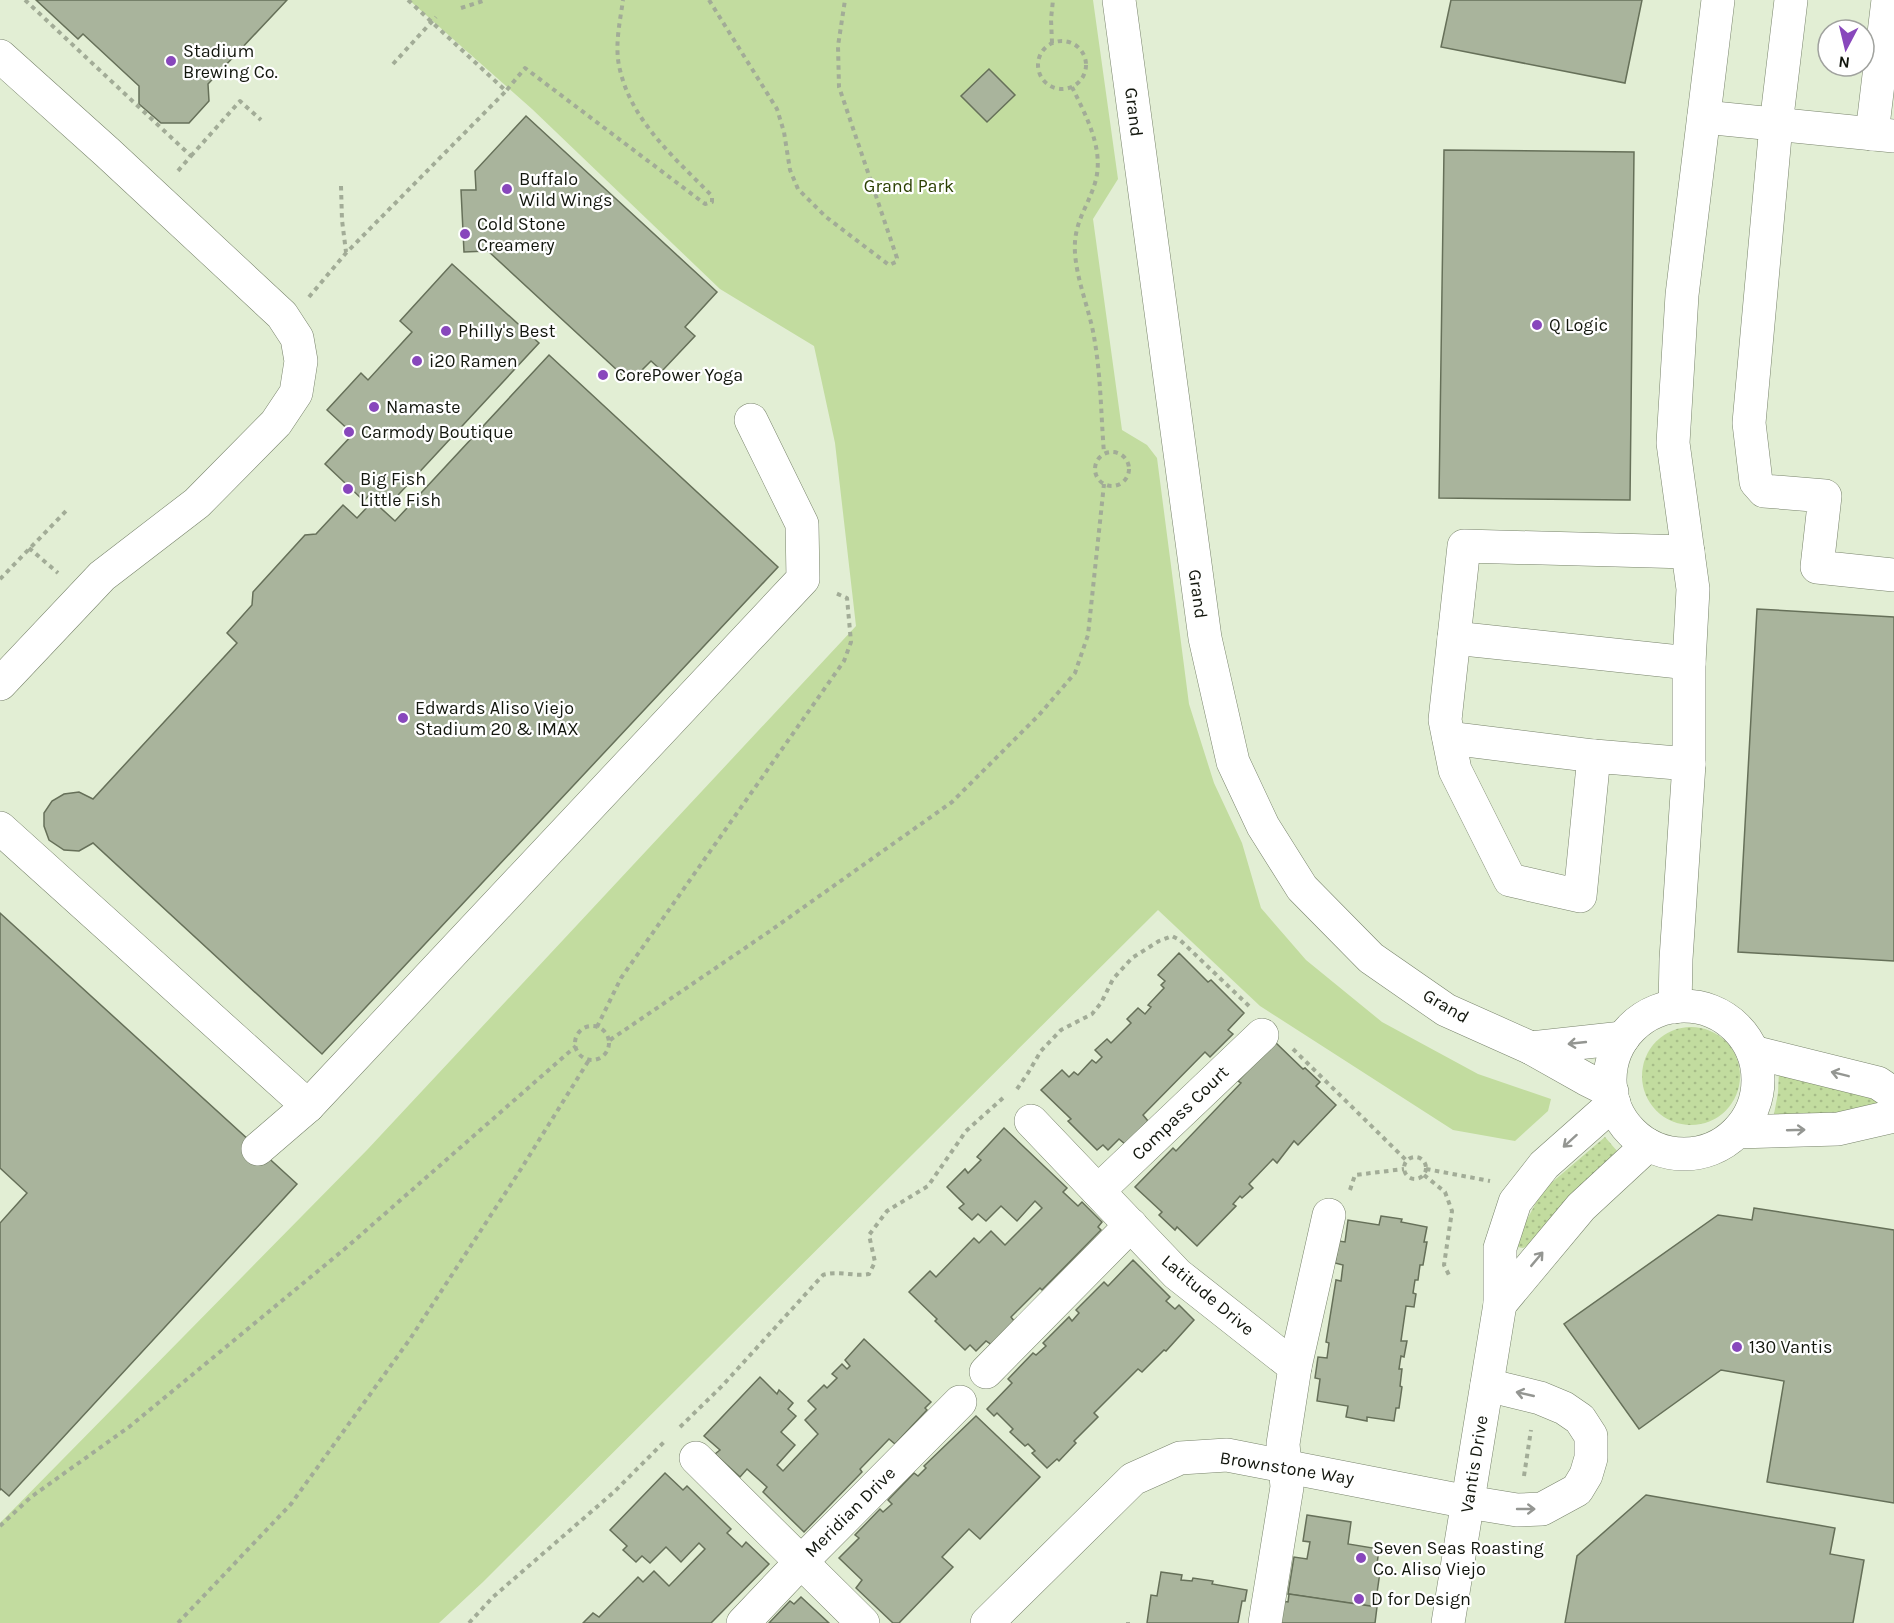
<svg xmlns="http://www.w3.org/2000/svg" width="1894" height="1623" font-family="Karla,sans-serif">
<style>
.grass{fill:url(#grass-dots)}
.green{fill:#c2dc9f}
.building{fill:#a9b49c;stroke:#667059;stroke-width:1.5}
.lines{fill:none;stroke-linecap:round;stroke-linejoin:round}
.minor-casing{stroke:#78836b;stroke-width:34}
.path{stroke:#a2ac97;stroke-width:4;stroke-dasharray:4.5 4.5;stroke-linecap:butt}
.minor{stroke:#fff;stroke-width:33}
.oneway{stroke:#949692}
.poi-dot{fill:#8847bc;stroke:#fff;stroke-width:2}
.labels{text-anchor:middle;stroke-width:4.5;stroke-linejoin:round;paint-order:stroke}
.poi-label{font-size:18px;fill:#12160d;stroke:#fff;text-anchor:start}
.street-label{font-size:18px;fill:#12160d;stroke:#fff}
.park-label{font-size:18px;fill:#2c4003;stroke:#fff}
</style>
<defs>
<pattern id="grass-dots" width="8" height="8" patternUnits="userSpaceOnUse" patternTransform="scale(1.5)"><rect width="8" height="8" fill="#c2dc9f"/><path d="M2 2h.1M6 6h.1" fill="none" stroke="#a6bc88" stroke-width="1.8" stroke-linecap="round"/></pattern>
</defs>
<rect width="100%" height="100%" fill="#e2eed4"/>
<g class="grass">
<circle cx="1691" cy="1076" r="49"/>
<path d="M1779,1070L1886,1097L1888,1106L1797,1118L1774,1114L1778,1093Z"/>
<path d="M1605,1137L1623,1158L1531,1244L1523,1248L1517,1247L1515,1241L1537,1201L1550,1184Z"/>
</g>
<path class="green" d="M409,0H1093L1118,179L1093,219L1122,430L1147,445L1157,458L1189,704L1214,783L1242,843L1261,908L1306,960L1382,1022L1478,1074L1551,1099L1548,1111L1515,1141L1453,1130L1260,1006L1158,910L483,1582L439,1623H0V1523L367,1150L856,626L835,443L814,346L720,289L532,109Z"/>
<g class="building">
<path d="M36,0H287L208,84L209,101L189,123H161L139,104V86L83,34L78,39Z"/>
<path d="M1451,0H1642L1625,83L1441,47Z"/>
<path d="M989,69L1015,95L987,122L961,96Z"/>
<path d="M526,116L717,292L685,327L695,336L662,371L651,361L630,382L488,251L464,252L461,190H476L475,171Z"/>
<path d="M1444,150L1634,152L1630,500L1439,498Z"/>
<path d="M452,264L539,343L387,507L371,493L364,501L325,464L353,434L327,410L361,373L368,380L412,332L400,321Z"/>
<path d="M549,355L778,567L322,1054L93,843L79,851L64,850L49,840L44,826V813L52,801L64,794L79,792L93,799L237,643L227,633L252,605L253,592L305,535L316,534L343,505L357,518L373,501L395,521Z"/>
<path d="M1757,609L1894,617V961L1738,952Z"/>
<path d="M0,913L297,1184L9,1496L1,1489L0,1490V1223L27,1193L0,1168Z"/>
<path d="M1179,953L1208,982L1211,980L1244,1013L1228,1030L1233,1034L1210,1057L1205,1052L1143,1115L1148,1121L1125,1144L1119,1139L1108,1150L1103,1145L1097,1150L1068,1121L1071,1119L1041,1090L1062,1070L1069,1077L1074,1072L1078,1075L1092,1060L1096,1063L1102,1057L1095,1050L1107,1039L1111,1043L1131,1023L1127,1019L1138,1008L1145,1014L1151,1007L1148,1005L1164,988L1161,985L1165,981L1158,975Z"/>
<path d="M1275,1042L1303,1069L1305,1068L1320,1082L1316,1086L1336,1105L1298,1145L1294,1141L1277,1163L1273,1159L1249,1184L1253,1188L1242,1198L1240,1196L1233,1204L1236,1206L1197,1246L1177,1227L1175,1230L1159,1215L1162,1212L1135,1187L1173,1148L1176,1151L1241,1083L1238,1081Z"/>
<path d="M1004,1128L1067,1188L1063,1192L1078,1206L1082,1202L1102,1222L1098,1227L1101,1230L1042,1290L1040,1288L1011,1317L1015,1322L992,1345L986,1341L976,1351L970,1345L965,1350L935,1321L937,1319L909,1292L930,1271L936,1277L974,1238L979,1243L991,1231L1005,1245L1042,1208L1035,1201L1017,1221L1001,1206L986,1221L978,1214L972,1220L959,1208L964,1204L947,1187L965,1169L968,1173L981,1160L977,1157Z"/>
<path d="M1754,1208L1894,1230V1503L1767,1482L1784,1381L1721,1370L1639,1429L1564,1324L1718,1215L1752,1220Z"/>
<path d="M1381,1216L1402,1219L1401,1222L1427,1227L1424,1242H1427L1423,1265H1420L1418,1280H1415L1413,1293L1416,1294L1414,1307L1406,1306L1401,1341H1407L1404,1357L1401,1356L1399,1369H1402L1400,1386L1402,1387L1399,1408H1396L1394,1421L1367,1417V1421L1346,1417L1348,1406L1317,1401L1320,1379L1315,1378L1318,1357L1327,1358L1329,1343L1326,1342L1336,1280L1341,1281L1343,1265L1335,1263L1339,1241L1345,1242L1348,1220L1379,1225Z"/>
<path d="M1133,1260L1170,1297L1166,1301L1175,1309L1179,1305L1194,1320L1166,1351L1164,1350L1142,1372L1138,1369L1094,1413L1098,1417L1074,1441L1076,1443L1059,1461L1057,1459L1047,1468L1032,1453L1035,1451L1028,1444L1025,1446L1010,1432L1013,1429L997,1413L994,1416L987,1409L1012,1383L1008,1379L1033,1353L1036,1355L1046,1346L1043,1343L1069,1317L1072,1321L1079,1313L1076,1310L1104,1282L1108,1286Z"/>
<path d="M864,1339L931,1402L925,1408L927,1410L895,1444L889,1439L860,1469L862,1472L804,1532L763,1492L767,1487L747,1469L740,1477L715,1454L720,1450L704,1436L760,1377L777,1394L779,1390L793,1403L788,1409L796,1416L781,1432L795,1445L777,1465L783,1471L818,1434L805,1420L816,1409L808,1401L824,1385L827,1388L837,1378L832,1374L842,1364L847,1369L850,1366L845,1360Z"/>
<path d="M976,1416L1040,1477L980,1539L969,1529L942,1557L953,1567L899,1623H893L856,1588L862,1580L839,1558L859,1538L855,1535L880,1509L883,1512L892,1504L888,1500L914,1473L918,1476L926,1468L924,1466Z"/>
<path d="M665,1473L683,1490L687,1486L731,1529L727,1533L742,1547L746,1542L769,1564L711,1623H583L593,1613L599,1617L638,1577L643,1582L654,1571L669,1586L705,1549L699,1543L681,1562L666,1547L650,1563L642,1556L636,1562L623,1550L627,1546L610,1530Z"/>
<path d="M1646,1495L1835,1528L1830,1554L1864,1560L1853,1623H1565L1577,1556Z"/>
<path d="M1307,1515L1351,1522L1348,1544L1379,1549L1376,1572H1380L1375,1607L1288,1594L1294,1557L1307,1559L1310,1542L1303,1541Z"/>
<path d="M1161,1572L1182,1575L1181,1580L1192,1581L1193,1578L1213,1581L1212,1584L1247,1590L1245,1601H1242L1238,1623H1147L1151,1595L1157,1596Z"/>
<path d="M1289,1594L1377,1607L1375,1623H1278L1281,1601L1288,1602Z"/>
<path d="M801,1597L829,1623H769L790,1601L794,1604Z"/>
</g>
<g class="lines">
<defs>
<g id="minor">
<path d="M1119,0L1205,638L1233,762L1263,826L1302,888L1371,958L1446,1010L1531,1048L1586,1079L1612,1092"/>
<path d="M1791,0L1776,125L1749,423L1756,482L1764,491L1825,496L1817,567L1894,575"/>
<path d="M0,56L108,153L282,315L297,338L301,361L296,393L276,423L197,503L102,576L0,684"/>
<path d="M1704,117L1894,136"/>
<path d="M1872,134L1888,0"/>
<path d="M1688,552L1464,546L1445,720L1455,770L1510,880L1580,896L1594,756L1689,764"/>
<path d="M1454,638L1689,663"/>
<path d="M1449,738L1594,756"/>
<path d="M0,828L308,1106"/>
<circle cx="1684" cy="1080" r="74"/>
<path d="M1675,1007L1676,959L1689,764V663L1693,589L1673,443L1682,295L1718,0"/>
<path d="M1531,1048L1623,1038"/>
<path d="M1753,1052L1878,1083L1894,1094"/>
<path d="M1031,1121L1177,1274L1295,1367L1283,1444L1287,1487L1265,1623"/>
<path d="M1737,1132L1838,1129L1894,1116"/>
<path d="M258,1149L308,1106L803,579L802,524L751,420"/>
<path d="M1098,1191L1262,1035"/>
<path d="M1500,1304L1581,1207L1648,1145"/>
<path d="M1295,1367L1329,1215"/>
<path d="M986,1372L1131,1225"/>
<path d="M696,1458L863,1623"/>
<path d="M743,1623L801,1562L960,1402"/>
<path d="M987,1623L1133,1479L1180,1458L1227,1455L1468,1502L1517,1510L1542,1509L1577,1490L1586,1475L1591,1458V1436L1580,1419L1564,1408L1540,1398L1487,1385"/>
<path d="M1448,1623L1500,1304V1248L1515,1202L1544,1165L1614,1103"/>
</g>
</defs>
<use href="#minor" class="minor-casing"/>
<g class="path">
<path d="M25,0L191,156L177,172"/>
<path d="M408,0L506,91L525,68L705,204L712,202V196C676,159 632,122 620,70C614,47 620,22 623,0"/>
<path d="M709,0L777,109L784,132L790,170L798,189L826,217L889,265L896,262L897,258L839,87L838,46L845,0"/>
<path d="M461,8L486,0"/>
<circle cx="1062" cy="65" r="24"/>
<path d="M1052,43L1051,19L1053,0"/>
<path d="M393,64L436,17"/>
<path d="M1072,87C1086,116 1105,150 1095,183C1087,209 1073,223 1075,253C1077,283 1091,313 1095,343C1101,379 1101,417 1104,453"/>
<path d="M191,156L240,101L261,120"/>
<path d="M341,186L342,220L346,252"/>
<path d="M309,297L346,253L506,91"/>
<circle cx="1112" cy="469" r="17"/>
<path d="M29,548L58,573"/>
<path d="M0,579L69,508"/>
<circle cx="592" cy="1043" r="17"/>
<path d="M597,1027L621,978L844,661L851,642L847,598L833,592"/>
<path d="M610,1040L770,931L952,802L1039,715L1075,673L1088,635L1104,484"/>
<path d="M1293,1049L1406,1160"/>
<path d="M1017,1089L1028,1073L1041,1051L1061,1030L1092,1014L1101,1003L1113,979L1132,958L1159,941L1172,936L1180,940L1249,1006"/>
<circle cx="1415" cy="1168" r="11"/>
<path d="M1426,1169L1490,1181"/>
<path d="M1424,1175L1445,1192L1452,1211L1444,1265L1450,1277"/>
<path d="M1350,1190L1355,1175L1404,1169"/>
<path d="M680,1427L722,1386L823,1275C839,1270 854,1277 869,1274L875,1262L869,1235L887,1211L928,1186L966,1131L1003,1098"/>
<path d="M1524,1476L1531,1430"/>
<path d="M0,1526L31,1497L129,1427L347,1247L576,1046"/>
<path d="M178,1623L291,1504L410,1339L521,1169L589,1060"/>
<path d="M469,1623L493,1597L614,1492L664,1442"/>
<path d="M1128,1623V1622"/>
</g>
<use href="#minor" class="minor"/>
</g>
<defs><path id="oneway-shaft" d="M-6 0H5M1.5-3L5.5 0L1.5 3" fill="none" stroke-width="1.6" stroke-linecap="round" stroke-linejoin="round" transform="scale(1.5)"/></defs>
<g class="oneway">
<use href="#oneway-shaft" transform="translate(1577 1043) rotate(174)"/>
<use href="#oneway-shaft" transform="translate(1840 1074) rotate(-166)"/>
<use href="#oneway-shaft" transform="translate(1796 1130) rotate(-2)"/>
<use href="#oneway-shaft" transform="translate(1570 1141) rotate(138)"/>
<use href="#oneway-shaft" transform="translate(1537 1259) rotate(-50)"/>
<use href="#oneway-shaft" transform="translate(1525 1394) rotate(-167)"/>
<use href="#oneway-shaft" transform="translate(1526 1509)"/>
</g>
<g class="poi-dot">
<circle cx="171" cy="61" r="6"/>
<circle cx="507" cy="189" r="6"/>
<circle cx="465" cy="234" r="6"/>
<circle cx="1537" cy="325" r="6"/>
<circle cx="446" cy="331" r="6"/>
<circle cx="417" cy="361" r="6"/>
<circle cx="603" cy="375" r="6"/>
<circle cx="374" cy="407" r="6"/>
<circle cx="349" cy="432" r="6"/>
<circle cx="348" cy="489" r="6"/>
<circle cx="403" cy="718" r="6"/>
<circle cx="1737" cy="1347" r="6"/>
<circle cx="1361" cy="1558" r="6"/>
<circle cx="1359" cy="1599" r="6"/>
</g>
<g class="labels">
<g class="poi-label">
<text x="183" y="57">Stadium<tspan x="183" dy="21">Brewing Co.</tspan></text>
<text x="519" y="185">Buffalo<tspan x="519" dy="21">Wild Wings</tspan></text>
<text x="477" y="230">Cold Stone<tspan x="477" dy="21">Creamery</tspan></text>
<text x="1549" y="331">Q Logic</text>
<text x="458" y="337">Philly's Best</text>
<text x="429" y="367">i20 Ramen</text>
<text x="615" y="381">CorePower Yoga</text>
<text x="386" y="413">Namaste</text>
<text x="361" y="438">Carmody Boutique</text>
<text x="360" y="485">Big Fish<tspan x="360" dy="21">Little Fish</tspan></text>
<text x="415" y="714">Edwards Aliso Viejo<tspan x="415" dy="21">Stadium 20 &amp; IMAX</tspan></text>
<text x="1749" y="1353">130 Vantis</text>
<text x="1373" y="1554">Seven Seas Roasting<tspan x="1373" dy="21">Co. Aliso Viejo</tspan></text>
<text x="1371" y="1605">D for Design</text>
</g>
<g class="street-label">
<text transform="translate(1134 112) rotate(83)" y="6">Grand</text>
<text transform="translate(1198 594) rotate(82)" y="6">Grand</text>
<text transform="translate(1446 1006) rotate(30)" y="6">Grand</text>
<text transform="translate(1180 1113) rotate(-44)" y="6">Compass Court</text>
<text transform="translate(1208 1295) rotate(40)" y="6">Latitude Drive</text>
<text transform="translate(1474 1464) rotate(-81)" y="6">Vantis Drive</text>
<text transform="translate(1287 1468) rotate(9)" y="6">Brownstone Way</text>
<text transform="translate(850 1512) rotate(-45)" y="6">Meridian Drive</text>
</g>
<g class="park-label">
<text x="909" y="192">Grand Park</text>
</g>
</g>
<g transform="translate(1846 48) rotate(187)"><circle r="28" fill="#ffffff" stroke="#a0a29e" stroke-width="1.5"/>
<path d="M0-4.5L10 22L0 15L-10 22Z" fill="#8847bc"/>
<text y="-9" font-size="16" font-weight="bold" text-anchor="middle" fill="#12160d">N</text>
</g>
</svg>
